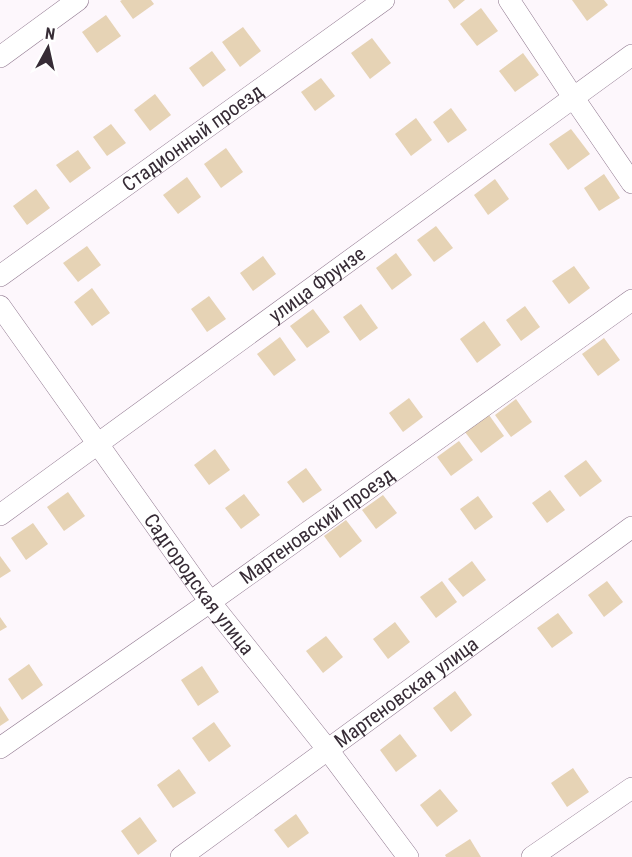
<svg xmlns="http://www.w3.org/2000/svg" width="632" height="857" font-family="'Roboto Condensed',sans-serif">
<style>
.building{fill:#e6d3b5}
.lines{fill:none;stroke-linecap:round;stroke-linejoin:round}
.minor-casing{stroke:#917990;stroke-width:22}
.minor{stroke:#fff;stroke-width:21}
.labels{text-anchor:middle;stroke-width:4.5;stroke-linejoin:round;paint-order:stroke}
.street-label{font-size:20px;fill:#372c36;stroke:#fff}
</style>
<rect width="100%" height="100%" fill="#fdf7fc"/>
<g class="building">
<path d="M122,0H151L154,4L133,19L120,1Z"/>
<path d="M448,0H465L454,9Z"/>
<path d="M572,0H604L608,5L587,21Z"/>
<path d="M481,8L498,31L477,46L460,24Z"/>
<path d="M106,15L121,36L97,53L82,32Z"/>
<path d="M243,27L261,51L240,67L222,42Z"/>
<path d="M372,38L391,63L370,79L351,53Z"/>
<path d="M212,51L226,70L203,87L189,68Z"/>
<path d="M523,53L539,75L515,92L499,71Z"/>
<path d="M321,78L335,96L315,111L301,92Z"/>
<path d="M155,94L171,115L150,131L134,110Z"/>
<path d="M451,108L467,130L448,143L433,122Z"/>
<path d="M416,118L432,140L411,156L395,134Z"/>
<path d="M111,124L126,143L107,156L93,137Z"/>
<path d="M571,129L590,154L568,170L549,144Z"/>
<path d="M226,148L243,172L221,188L204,164Z"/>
<path d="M78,150L91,168L70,183L56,165Z"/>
<path d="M604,174L620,198L599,211L584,188Z"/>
<path d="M187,177L201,197L178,214L163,195Z"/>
<path d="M495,179L509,199L488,215L474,195Z"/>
<path d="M36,189L50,208L27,225L13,206Z"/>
<path d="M436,226L453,248L434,262L417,240Z"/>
<path d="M87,246L101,265L78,282L63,263Z"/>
<path d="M396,253L412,275L392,290L376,268Z"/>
<path d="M263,256L276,274L253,291L240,273Z"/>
<path d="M574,266L590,288L569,304L552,281Z"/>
<path d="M92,288L110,313L92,326L74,302Z"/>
<path d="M209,296L226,319L207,332L191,309Z"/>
<path d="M361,304L378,328L360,341L343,317Z"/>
<path d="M525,306L540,327L521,341L506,320Z"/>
<path d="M313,309L330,332L307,348L290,326Z"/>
<path d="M484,321L501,345L477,363L460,339Z"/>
<path d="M280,337L296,360L274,376L257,354Z"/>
<path d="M604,338L620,360L598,376L582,354Z"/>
<path d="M409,398L423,417L403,432L389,413Z"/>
<path d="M516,399L532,422L511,437L495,415Z"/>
<path d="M489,415L504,436L481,453L465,432Z"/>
<path d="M459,441L473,460L451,476L437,457Z"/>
<path d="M215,449L230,470L209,485L194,465Z"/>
<path d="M586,460L602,481L580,497L564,476Z"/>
<path d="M306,468L322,490L303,503L287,482Z"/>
<path d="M550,490L565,510L547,523L532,503Z"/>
<path d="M68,492L85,516L64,531L47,507Z"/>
<path d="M244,494L260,515L241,529L225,508Z"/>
<path d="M383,495L397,513L376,529L362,510Z"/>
<path d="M478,496L493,517L475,530L460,509Z"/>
<path d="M346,520L362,541L340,558L324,536Z"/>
<path d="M33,523L48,544L26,560L11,538Z"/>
<path d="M0,556L11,571L0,578Z"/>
<path d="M472,561L486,580L463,597L448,579Z"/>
<path d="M442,581L457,602L436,618L420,597Z"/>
<path d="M607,581L623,602L604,617L588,595Z"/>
<path d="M558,613L573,633L552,648L537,628Z"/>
<path d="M0,617L7,627L0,631Z"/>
<path d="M395,622L410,642L388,659L373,639Z"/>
<path d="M326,636L343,657L323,673L306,651Z"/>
<path d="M29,664L43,685L22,700L8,679Z"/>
<path d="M202,666L219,692L198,706L181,680Z"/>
<path d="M455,691L472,715L451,732L433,708Z"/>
<path d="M0,706L9,720L0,726Z"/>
<path d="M214,722L231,746L209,762L192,738Z"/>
<path d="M400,734L417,756L396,772L380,750Z"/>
<path d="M573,768L589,792L567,807L551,783Z"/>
<path d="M179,769L196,793L173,808L157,785Z"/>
<path d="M440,789L458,811L437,827L420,805Z"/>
<path d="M296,814L309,833L288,848L274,830Z"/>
<path d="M140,817L157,841L138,855L121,831Z"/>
<path d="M470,839L481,857H446L445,855Z"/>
</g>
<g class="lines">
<defs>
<g id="minor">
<path d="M509,0L573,97L632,183"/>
<path d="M0,57L78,0"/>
<path id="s1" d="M0,276L384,0"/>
<path id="s2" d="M0,306L210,602L328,750L408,857"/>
<path id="s3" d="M0,515L632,55"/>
<path id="s4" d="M0,748L210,602L632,300"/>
<path id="s5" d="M181,857L632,527"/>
<path d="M532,857L632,788"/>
</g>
</defs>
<use href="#minor" class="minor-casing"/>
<use href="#minor" class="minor"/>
</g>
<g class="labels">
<g class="street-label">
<text dy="7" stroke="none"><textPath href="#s1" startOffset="237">Стадионный проезд</textPath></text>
<text dy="7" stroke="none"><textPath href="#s3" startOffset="392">улица Фрунзе</textPath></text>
<text dy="7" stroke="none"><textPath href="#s4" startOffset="387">Мартеновский проезд</textPath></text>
<text dy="7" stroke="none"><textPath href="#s2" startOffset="342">Садгородская улица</textPath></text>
<text dy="7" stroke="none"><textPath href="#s5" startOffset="279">Мартеновская улица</textPath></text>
</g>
</g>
<g transform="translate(48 48) rotate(8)" stroke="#ffffff" stroke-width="4.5" paint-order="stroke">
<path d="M0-4.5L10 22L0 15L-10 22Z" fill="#372c36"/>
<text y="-9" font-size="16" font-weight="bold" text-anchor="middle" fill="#372c36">N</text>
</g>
</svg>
